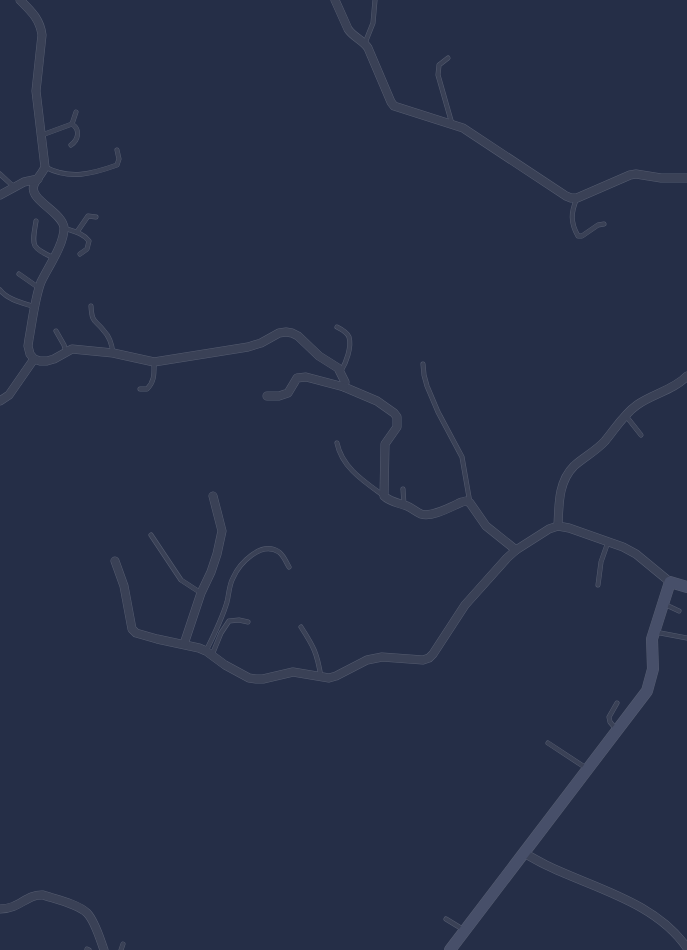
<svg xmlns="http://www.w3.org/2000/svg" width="687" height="950" font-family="'Fira Sans Condensed',sans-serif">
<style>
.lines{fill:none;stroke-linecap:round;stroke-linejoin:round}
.lane-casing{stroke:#555c70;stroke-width:5}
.street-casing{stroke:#555c70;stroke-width:9}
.secondary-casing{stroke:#555c70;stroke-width:12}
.lane{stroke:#3a4156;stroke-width:4}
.street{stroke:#3a4156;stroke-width:8}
.secondary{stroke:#474f69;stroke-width:11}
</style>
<rect width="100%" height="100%" fill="#252e47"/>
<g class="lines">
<defs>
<g id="lane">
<path d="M365,43L373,23L375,0"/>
<path d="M448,58L439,65L438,75L452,124"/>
<path d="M72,124L76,112"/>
<path d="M42,135L72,124C81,130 78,140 71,145"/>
<path d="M45,167C70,180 92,174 117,165L119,159L117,150"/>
<path d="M0,174L14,187"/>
<path d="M577,198C571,212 570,222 578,236H582L598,225L604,224"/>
<path d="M36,221C32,246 30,247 54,258"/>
<path d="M64,228C73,231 83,233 89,241L87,249L80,254"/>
<path d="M77,232L88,216L96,217"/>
<path d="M19,274L39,288"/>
<path d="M0,290C8,300 23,303 35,307"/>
<path d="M91,306C92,324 95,319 104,331C110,337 112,345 113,353"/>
<path d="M337,327C341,329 347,332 349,337C352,347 346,363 341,371"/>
<path d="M56,331L64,345L66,352"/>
<path d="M423,364L424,375L427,386L438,412L462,457L470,503"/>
<path d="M140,389H147C155,381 154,373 154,362"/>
<path d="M626,416L641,435"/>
<path d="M337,443C342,468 365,482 384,496"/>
<path d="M403,489L404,505"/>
<path d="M151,535L181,580L201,593"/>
<path d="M598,585L601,562L608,542"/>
<path d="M664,604L679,611"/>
<path d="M301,627C314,647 317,653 321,677"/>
<path d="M655,632L687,638"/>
<path d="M206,651C214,635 222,619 227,602C229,594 229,585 233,578C239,564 261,540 279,552C284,556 286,562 289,567"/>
<path d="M212,655L221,633L229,621L239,620L248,622"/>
<path d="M616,729L610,722L609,717L617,703"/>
<path d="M548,743L586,768"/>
<path d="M446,919L464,930"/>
<path d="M87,949L89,950"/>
<path d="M121,950L123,944"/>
</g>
<g id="street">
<path d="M20,0C31,11 40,19 42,35L36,91L45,167C42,174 36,179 34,185C28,200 63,212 64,228C64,245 48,267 41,282C35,297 32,323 29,339L28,346L30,354L34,359L40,361H47L54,359L72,349L113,353L154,362L248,347L261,343L279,333L286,332L292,333L298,336L319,356L338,368L345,382L344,387L377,401L394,413L397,417V427L385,444L384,496C390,502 399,503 407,506C412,508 416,512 421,514C432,518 452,506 462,502L466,501L470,503L486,526L516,550"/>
<path d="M335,0L348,29C353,37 363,40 368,48L391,102L394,106L463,128L566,196L571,198H577L630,175L636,174L661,178H687"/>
<path d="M0,195L24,182L38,179"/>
<path d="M267,396H279L288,393L297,378L306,377L344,387"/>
<path d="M0,401L9,395L34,359"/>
<path d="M558,526C559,505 558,482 574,466C584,457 596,451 605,441C615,429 624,414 637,405C652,394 674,390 687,376"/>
<path d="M115,561L124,586L132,629L136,633L157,639L199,648L206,651L225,665L249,678L256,679H263L293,672L329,678L336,676L367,660L382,657L423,660L429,658L433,654L465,605L507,558L516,550L549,529L558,526L569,528L623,547L636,554L670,582"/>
<path d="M184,644L201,593L211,572L217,554L222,531L213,496"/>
<path d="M524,853C531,857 538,861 546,865C593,888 656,902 687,948"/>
<path d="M0,909C20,909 26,894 43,895C55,899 78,904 87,913C95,921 100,939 104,950"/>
</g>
<path id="secondary" d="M450,950L647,691L653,669L652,639L670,582L687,587"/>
</defs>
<use href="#lane" class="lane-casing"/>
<use href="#street" class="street-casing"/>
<use href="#secondary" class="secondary-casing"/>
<use href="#lane" class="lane"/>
<use href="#street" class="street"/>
<use href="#secondary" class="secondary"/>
</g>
</svg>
